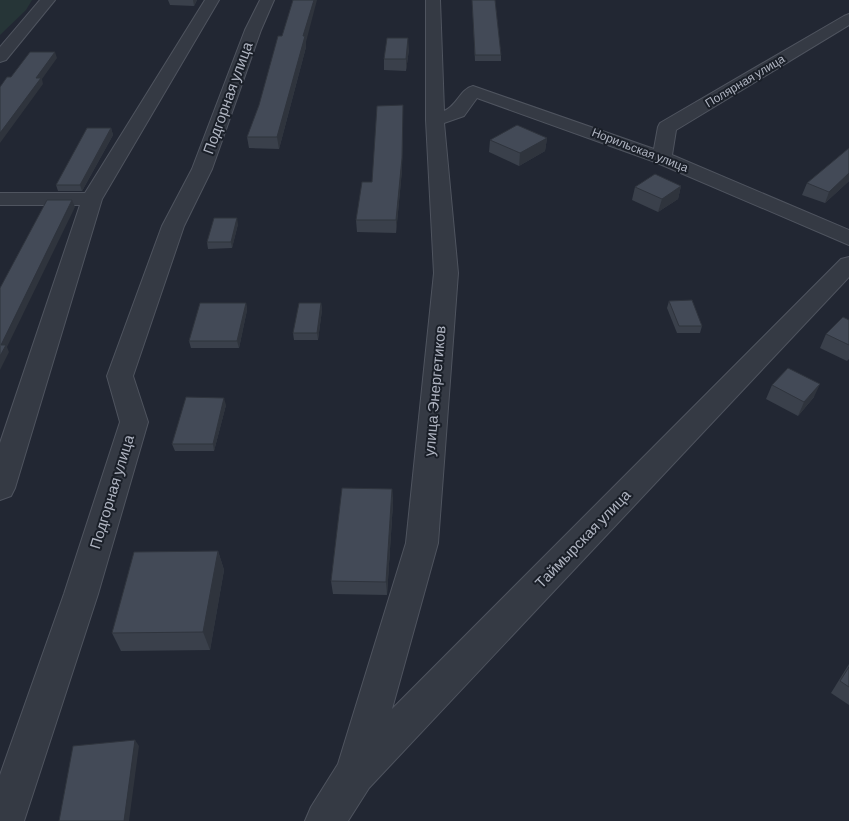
<svg xmlns="http://www.w3.org/2000/svg" width="849" height="821" font-family="Barlow,sans-serif">
<style>
.green{fill:#263537}
.lines{fill:none;stroke-linecap:round;stroke-linejoin:round}
.minor-casing{stroke:#4f545f;stroke-width:2}
.minor{fill:#353a44;fill-rule:evenodd}
.wall{fill:#3a404b}
.shaded-wall{fill:#2f343d}
.building{fill:#434a57;stroke:#2f343d}
.labels{text-anchor:middle;stroke-width:4;stroke-linejoin:round;paint-order:stroke}
.far-street-label{font-size:12px;fill:#afb4c1;stroke:#1a1f28}
.street-label{font-size:15px;fill:#afb4c1;stroke:#1a1f28}
</style>
<rect width="100%" height="100%" fill="#222733"/>
<path class="green" d="M0,0H32L26,10L0,35Z"/>
<g class="lines">
<defs>
<g id="minor">
<path d="M40,0H55L6,60L0,62V47Z"/>
<path d="M205,0H219L102,199L15,488L11,496L0,500V443L80,205H0V193H85Z"/>
<path d="M260,0H274L261,30L212,169L184,226L133,376L148,422L98,594L24,821H0V775L64,594L120,422L107,376L162,226L192,169L245,30Z"/>
<path d="M426,0H440L444,111C457,106 460,89 473,86L654,149L658,127L660,123L844,16L849,14V25L676,130L672,155L849,230V245L655,162L477,98L464,116L444,123L458,273L438,543L392,709L841,259L849,257V277L369,788L348,821H305L311,807L338,764L406,543L434,273L426,120Z"/>
</g>
</defs>
<use href="#minor" class="minor-casing"/>
<use href="#minor" class="minor"/>
</g>
<g class="wall">
<path d="M168,0H197L194,6L170,5Z"/>
<path d="M472,0H495L501,55V61H475Z"/>
<path d="M306,42V47L279,149L249,148L247,137Z"/>
<path d="M409,49L406,71L384,70V59Z"/>
<path d="M403,105L402,170L396,233L357,232L356,220Z"/>
<path d="M111,128L113,135L82,191H58L56,185Z"/>
<path d="M547,138L545,151L519,166L489,152L490,140Z"/>
<path d="M849,148V181L825,203L802,195L807,183Z"/>
<path d="M681,186L678,199L658,212L632,200L635,187Z"/>
<path d="M238,224L232,248L208,249L207,242Z"/>
<path d="M669,301L702,326L700,333H677L667,308Z"/>
<path d="M246,303L247,310L239,348H191L189,341Z"/>
<path d="M321,303L322,310L318,340H294L293,333Z"/>
<path d="M849,320V359L847,361L820,348L826,334Z"/>
<path d="M772,385L814,397L798,416L766,399Z"/>
<path d="M226,405L214,451H175L172,444Z"/>
<path d="M392,489L393,503L387,595L333,594L331,581Z"/>
<path d="M218,551L224,570L210,650L121,651L112,633Z"/>
<path d="M849,664V705L831,693Z"/>
</g>
<g class="shaded-wall">
<path d="M193,0H197L194,6Z"/>
<path d="M314,0H317L306,42V47L279,149L277,137L303,36Z"/>
<path d="M408,38L409,49L406,71V59Z"/>
<path d="M55,52L57,58L42,79L43,84L0,143V133L36,78Z"/>
<path d="M403,105L402,170L396,233V220Z"/>
<path d="M111,128L113,135L82,191L80,185Z"/>
<path d="M547,138L545,151L519,166L520,153Z"/>
<path d="M849,173V181L825,203L829,192Z"/>
<path d="M681,186L678,199L658,212L662,199Z"/>
<path d="M72,200L75,207L7,347L9,352L0,370V356L1,345Z"/>
<path d="M237,218L238,224L232,248L231,242Z"/>
<path d="M246,303L247,310L239,348L237,341Z"/>
<path d="M321,303L322,310L318,340L317,333Z"/>
<path d="M820,384L814,397L798,416L804,402Z"/>
<path d="M224,398L226,405L214,451L213,444Z"/>
<path d="M392,489L393,503L387,595L386,582Z"/>
<path d="M218,551L224,570L210,650L203,632Z"/>
<path d="M135,740L139,746L129,821H124Z"/>
</g>
<g class="building">
<path d="M293,0H314L303,36H305L277,137H247L259,105L278,36H282Z"/>
<path d="M472,0H495L501,55H475Z"/>
<path d="M387,38H408L406,59H384Z"/>
<path d="M30,52H55L36,78H41L0,133V87L7,77H11Z"/>
<path d="M403,105L402,158L396,220H356L362,182H372L377,106Z"/>
<path d="M517,125L547,138L520,153L490,140Z"/>
<path d="M87,128H111L80,185H56Z"/>
<path d="M849,148V173L829,192L807,183Z"/>
<path d="M655,174L681,186L662,199L635,187Z"/>
<path d="M47,200H72L1,345H6L0,356V288Z"/>
<path d="M214,218H237L231,242H207Z"/>
<path d="M692,300L702,326H679L669,301Z"/>
<path d="M200,303H246L237,341H189Z"/>
<path d="M299,303H321L317,333H293Z"/>
<path d="M843,317L849,320V345L826,334Z"/>
<path d="M788,368L820,384L804,402L772,385Z"/>
<path d="M186,397L224,398L213,444H172Z"/>
<path d="M342,488L392,489L386,582L331,581Z"/>
<path d="M218,551L203,632L112,633L134,552Z"/>
<path d="M849,667V687L840,681Z"/>
<path d="M135,740L124,821H59L73,746Z"/>
</g>
<g class="labels">
<g class="far-street-label">
<text transform="translate(745 81) rotate(-31)" y="4">Полярная улица</text>
<text transform="translate(640 150) rotate(21)" y="4">Норильская улица</text>
</g>
<g class="street-label">
<text transform="translate(228 98) rotate(-70)" y="5">Подгорная улица</text>
<text transform="translate(435 391) rotate(-85)" y="5">улица Энергетиков</text>
<text transform="translate(112 492) rotate(-73)" y="5">Подгорная улица</text>
<text transform="translate(583 539) rotate(-46)" y="5">Таймырская улица</text>
</g>
</g>
</svg>
